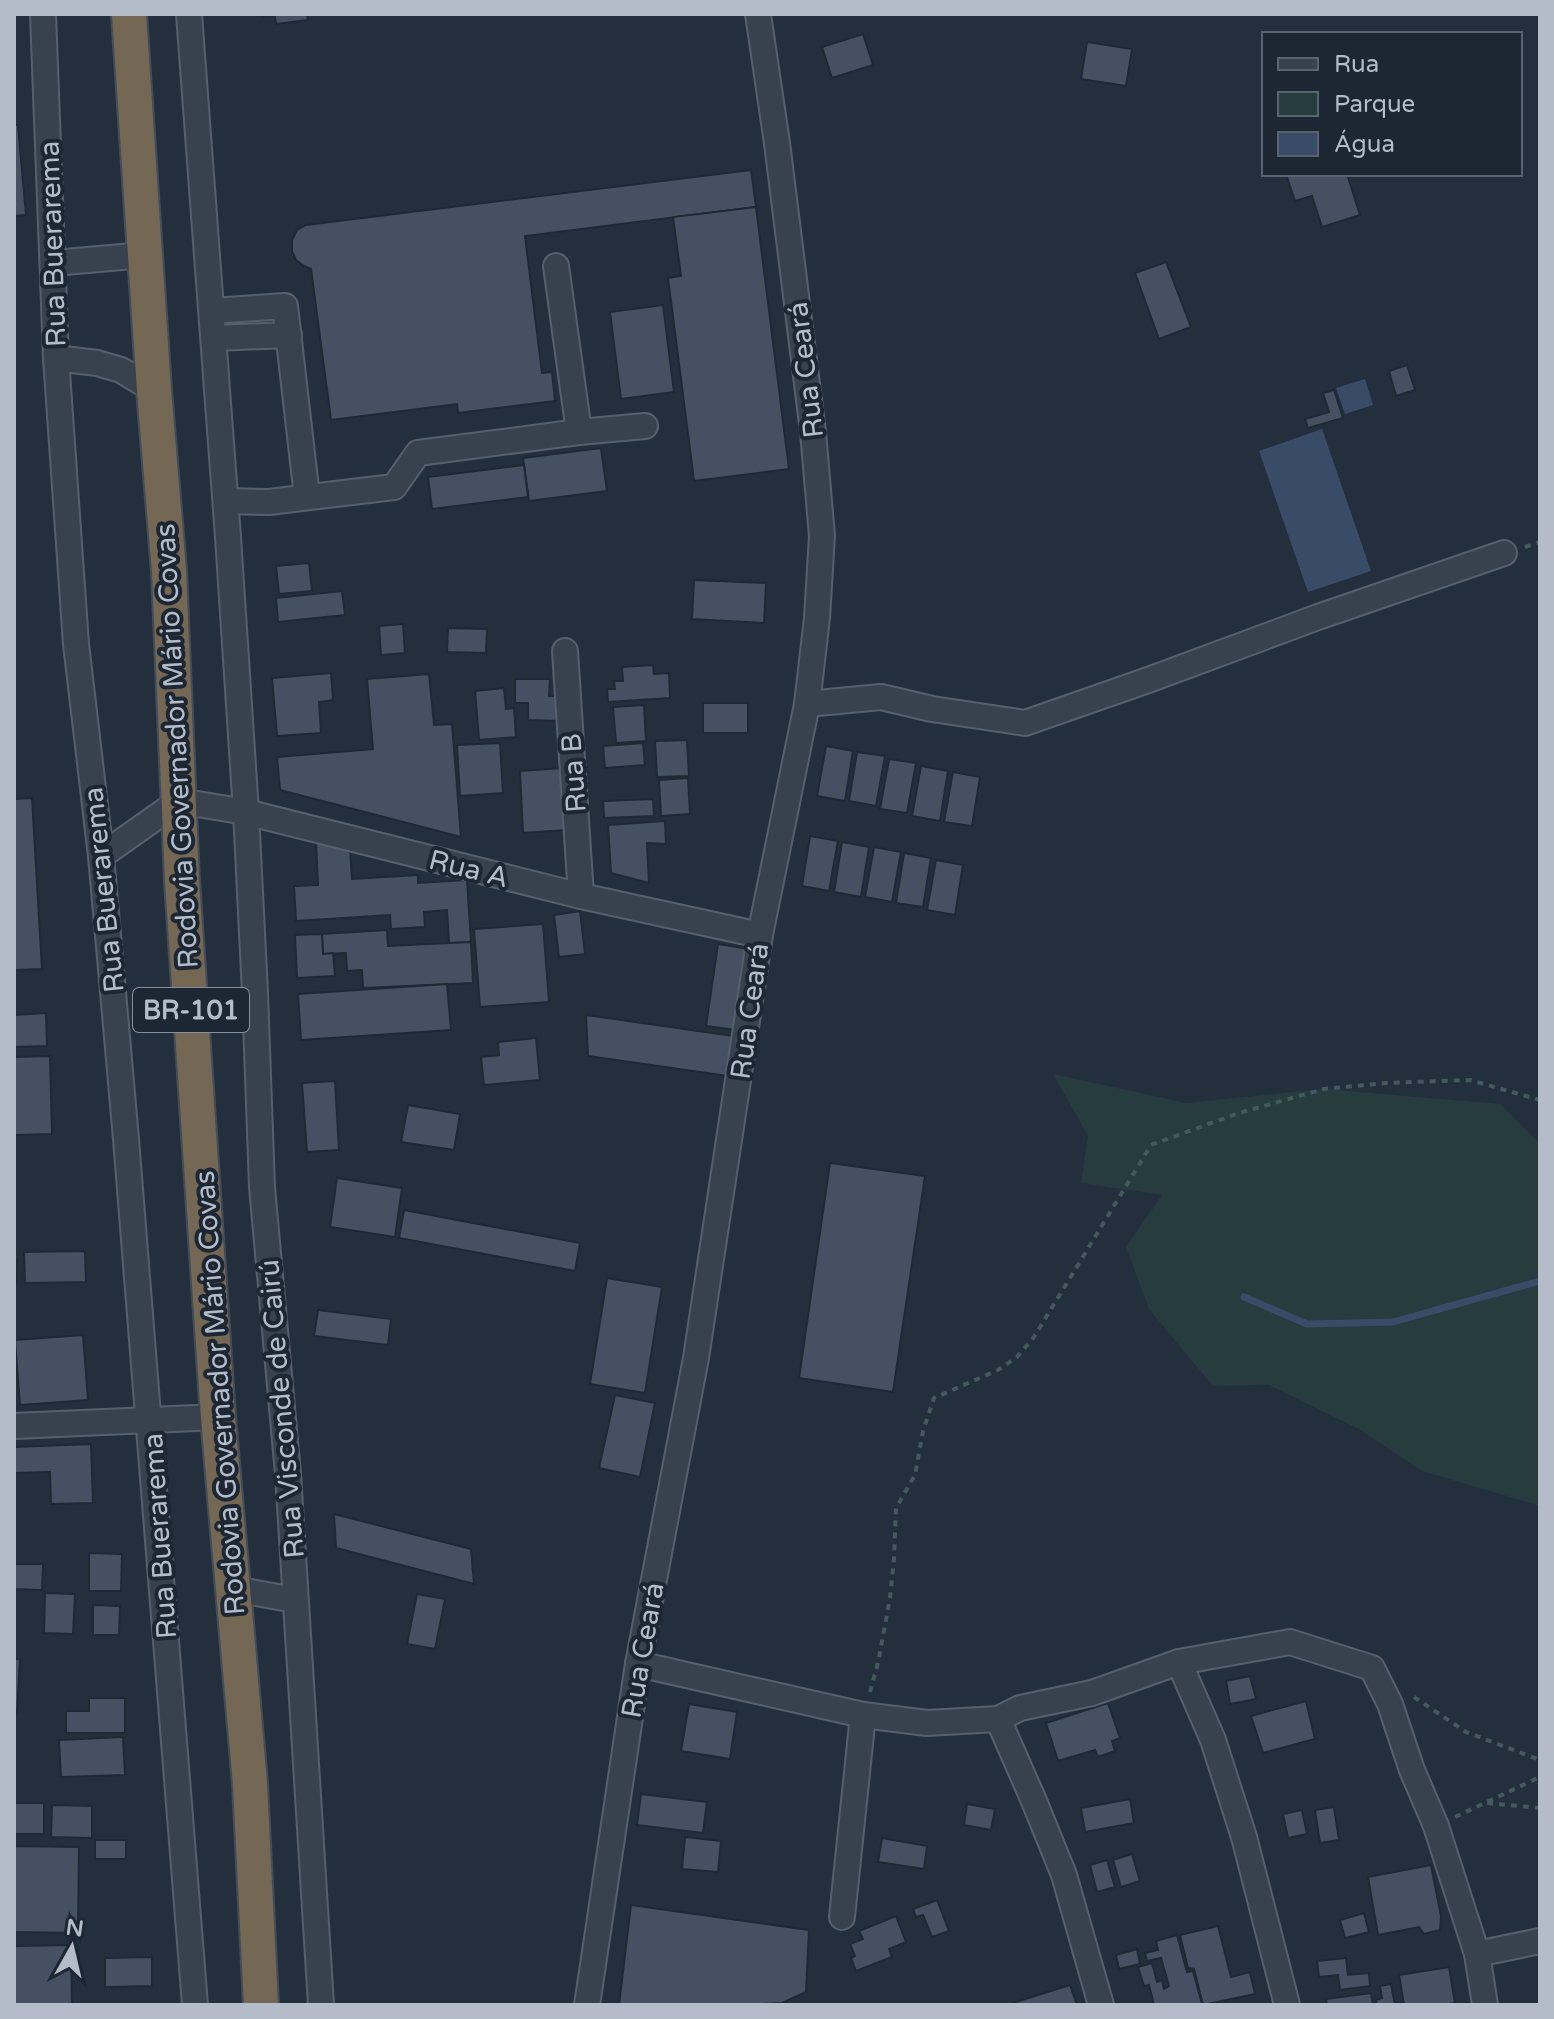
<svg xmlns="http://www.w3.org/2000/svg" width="1554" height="2019" font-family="'Varela Round',sans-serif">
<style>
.green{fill:#263c3f}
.water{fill:#394c67}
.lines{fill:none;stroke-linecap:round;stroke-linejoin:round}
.stream{stroke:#394c67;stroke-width:7}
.building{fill:#455162;stroke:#1f2835;stroke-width:2}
.minor-casing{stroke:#565f6c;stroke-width:28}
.highway-casing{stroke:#434c59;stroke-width:38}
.path{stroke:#44595c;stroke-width:4;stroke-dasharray:6 6;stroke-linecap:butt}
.minor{stroke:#38414e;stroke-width:24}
.highway{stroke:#746855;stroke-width:34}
.labels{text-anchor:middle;stroke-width:8;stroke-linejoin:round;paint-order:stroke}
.shield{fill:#1d2633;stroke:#878f9c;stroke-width:2}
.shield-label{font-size:26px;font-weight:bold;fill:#b4bcc9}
.street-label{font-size:28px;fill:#b4bcc9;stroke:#1d2633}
</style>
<rect width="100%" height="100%" fill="#242f3e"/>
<path class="green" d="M1053,1074L1186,1103L1324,1089L1500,1104L1540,1144V1506L1422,1471L1359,1429L1269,1385L1213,1386L1149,1309L1126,1247L1162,1195L1081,1183L1088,1136Z"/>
<g class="water">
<path d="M1365,379L1373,405L1345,414L1336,388Z"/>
<path d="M1322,429L1371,571L1308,592L1259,451Z"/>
</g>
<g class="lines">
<path class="stream" d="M1244,1297L1307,1324L1393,1322L1540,1281"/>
</g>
<g class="building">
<path d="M262,14H307L308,20L276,24L275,16L262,17Z"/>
<path d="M863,34L873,65L832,78L822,47Z"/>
<path d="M1087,42L1132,49L1126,86L1081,79Z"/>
<path d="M14,125H18L26,215L14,216Z"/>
<path d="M751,170L756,207L525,236L542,373L552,372L555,401L458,413L457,404L331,420L311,269L304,266L296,260L292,251V240L297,230L306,225Z"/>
<path d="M1286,174H1347L1360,215L1322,227L1312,196L1295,201Z"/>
<path d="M756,207L789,469L694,481L668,278L681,276L673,217Z"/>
<path d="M1166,262L1191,327L1159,339L1135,273Z"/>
<path d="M663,305L674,392L621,399L610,312Z"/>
<path d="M1407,365L1415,390L1396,396L1389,371Z"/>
<path d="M1334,390L1343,418L1308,428L1305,419L1329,412L1323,393Z"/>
<path d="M601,448L607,491L529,501L523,458Z"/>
<path d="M524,465L528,497L432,509L428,477Z"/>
<path d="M309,563L312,591L279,594L276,566Z"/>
<path d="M694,580L766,583L764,623L692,619Z"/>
<path d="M342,591L345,615L278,622L276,598Z"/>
<path d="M403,624L405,653L381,655L379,626Z"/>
<path d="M448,628L487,629L486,653L447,652Z"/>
<path d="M653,665L654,674L669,673L670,698L608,702L607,689H615L614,681H623L622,667Z"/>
<path d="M331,673L333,700L319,702L321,733L277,736L272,678Z"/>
<path d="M429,674L434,725L452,724L461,837L280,790L277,757L373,749L367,679Z"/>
<path d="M515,679H550L549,696H559V721L528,720V703H515Z"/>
<path d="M504,688L506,709L514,708L516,737L479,740L475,691Z"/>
<rect x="703" y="703" width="45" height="30"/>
<path d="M644,705L646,741L616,743L613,707Z"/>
<path d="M687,740L689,776L657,777L655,741Z"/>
<path d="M500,743L503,793L460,796L457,745Z"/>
<path d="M643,743L645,765L605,768L603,746Z"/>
<path d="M826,746L853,751L845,801L817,796Z"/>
<path d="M857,752L885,756L876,806L849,801Z"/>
<path d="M889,759L916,763L907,813L880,809Z"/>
<path d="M921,766L948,771L940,821L912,816Z"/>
<path d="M563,768L566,830L523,833L520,771Z"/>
<path d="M953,772L980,777L972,826L944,822Z"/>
<path d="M688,778L690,814L661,816L659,780Z"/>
<path d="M32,798L42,969L14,970V799Z"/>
<path d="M653,799L654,816L604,818L603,801Z"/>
<path d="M665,821L666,844L647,843L649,883L611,873L608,825Z"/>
<path d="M810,836L838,841L829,891L802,886Z"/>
<path d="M316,842L350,848L352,879L418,875V883L467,880L471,942L449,943L447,910L424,912L425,927L391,929L390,915L296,921L294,886L318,885Z"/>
<path d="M842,842L869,847L861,897L834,892Z"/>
<path d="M874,847L901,852L892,902L865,897Z"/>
<path d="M904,853L931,858L923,907L896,903Z"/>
<path d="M936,860L963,865L955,915L927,910Z"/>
<path d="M580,911L585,954L559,957L554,915Z"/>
<path d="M543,924L549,1002L480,1007L474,929Z"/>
<path d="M387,930L388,946L471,942L473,983L363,988L362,970L347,971L346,953L323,954L322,934Z"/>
<path d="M322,934L323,954L333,953L335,976L297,978L295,935Z"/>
<path d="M718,944L749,949L736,1030L706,1026Z"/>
<path d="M447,984L451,1030L301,1040L298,994Z"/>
<path d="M46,1013L47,1046L14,1047V1015Z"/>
<path d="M586,1015L733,1036L728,1076L588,1056Z"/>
<path d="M536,1038L540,1080L484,1085L481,1057L499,1055L498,1042Z"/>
<path d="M50,1056L52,1134L14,1135V1057Z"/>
<path d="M335,1081L339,1150L307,1152L302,1083Z"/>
<path d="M408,1105L460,1114L454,1150L401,1142Z"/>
<path d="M830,1163L925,1176L893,1392L799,1378Z"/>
<path d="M337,1178L402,1188L395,1237L330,1227Z"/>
<path d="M404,1210L580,1243L575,1271L399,1238Z"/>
<path d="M85,1251L86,1282L25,1283L24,1252Z"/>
<path d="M14,1260H17V1283L14,1284Z"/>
<path d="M607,1278L662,1287L645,1393L590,1384Z"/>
<path d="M318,1310L391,1319L388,1345L314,1336Z"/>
<path d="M83,1335L88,1400L20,1405L15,1340Z"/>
<path d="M615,1395L655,1403L640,1477L599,1468Z"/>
<path d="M91,1444L93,1503L51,1504L50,1472L14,1473V1447Z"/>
<path d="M334,1514L471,1549L474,1584L336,1548Z"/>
<path d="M89,1553L122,1554L121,1591H89Z"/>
<path d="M14,1564H43L42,1590L14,1589Z"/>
<path d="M45,1593L75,1594L73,1634L44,1633Z"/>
<path d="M417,1594L445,1599L435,1649L407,1644Z"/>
<path d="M93,1605L120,1606L119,1635H93Z"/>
<path d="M14,1659H20L17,1712H14Z"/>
<path d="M1250,1676L1256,1699L1230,1704L1226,1681Z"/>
<path d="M89,1698H125V1733H66V1711H89Z"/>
<path d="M1306,1701L1315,1739L1263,1753L1251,1716Z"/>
<path d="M1108,1703L1120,1738L1112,1741L1115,1751L1098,1757L1095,1750L1058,1761L1046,1723Z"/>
<path d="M689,1704L737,1712L730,1759L681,1751Z"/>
<path d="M123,1737L125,1775L61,1777L59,1740Z"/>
<path d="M641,1794L707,1802L703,1833L637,1825Z"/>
<path d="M1130,1799L1134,1823L1085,1832L1081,1808Z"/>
<rect x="14" y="1803" width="30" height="31"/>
<path d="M967,1804L995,1809L991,1830L964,1825Z"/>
<path d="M52,1805L92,1806V1838L51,1837Z"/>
<path d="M1334,1807L1339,1840L1320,1843L1315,1810Z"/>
<path d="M1302,1810L1307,1834L1288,1838L1283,1814Z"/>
<path d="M685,1837L721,1841L718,1872L682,1869Z"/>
<path d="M882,1838L927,1846L924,1869L878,1862Z"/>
<rect x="95" y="1840" width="31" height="19"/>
<path d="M14,1846L79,1847L78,1933L14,1932Z"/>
<path d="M1132,1854L1140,1881L1121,1887L1113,1860Z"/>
<path d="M1107,1860L1115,1887L1097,1892L1090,1865Z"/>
<path d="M1431,1865L1441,1916L1440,1930L1424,1934L1419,1927L1378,1935L1368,1877Z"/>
<path d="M937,1900L949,1931L932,1937L923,1915L916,1917L913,1909Z"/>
<path d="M631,1905L809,1930L806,1992L782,2003L746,2005H619Z"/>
<path d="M1364,1913L1369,1932L1345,1938L1340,1920Z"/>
<path d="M896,1916L906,1942L889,1949L892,1957L856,1971L851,1958L855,1956L850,1944L863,1939L859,1931Z"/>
<path d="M1218,1926L1231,1977L1250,1972L1255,1994L1203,2005L1194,1969L1188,1968L1180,1935Z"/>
<path d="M1177,1935L1187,1972L1193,1971L1202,2004L1154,2005L1149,1985L1144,1986L1138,1967L1152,1963L1157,1982L1162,1980L1164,1989L1169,1986L1161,1958L1147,1961L1145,1953L1158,1950L1156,1941Z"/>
<path d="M71,1945L72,2005H14V1946Z"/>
<path d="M1137,1949L1140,1964L1119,1969L1116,1955Z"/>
<path d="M152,1957V1986L105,1987V1958Z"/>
<path d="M1346,1958L1348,1975L1369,1973L1370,1986L1340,1990L1338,1975L1319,1977L1317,1961Z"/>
<path d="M1449,1967L1455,2003L1443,2005H1404L1399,1975Z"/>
<path d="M1391,1984L1395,2005H1377L1376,2000L1382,1998L1380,1986Z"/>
<path d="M1070,1985L1077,2005H1006Z"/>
<path d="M1371,1993L1373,2005H1327L1326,1999Z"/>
</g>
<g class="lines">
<defs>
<g id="minor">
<path d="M43,14L56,358L76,644L101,856L126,1139L195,2005"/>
<path d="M189,14L228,537L246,812L255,993L262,1187L288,1474L321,2005"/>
<path d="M53,263L145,255"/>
<path d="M556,266L579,432"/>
<path d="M212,311L285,306L307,497"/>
<path d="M214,338L289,335"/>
<path d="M56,358L97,363L121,370L154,390"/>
<path d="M226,501L269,502L394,487L418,453L579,432L645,426"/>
<path d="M565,651L581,896"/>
<path d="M807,704L881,697L932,709L1025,723L1151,679L1318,617L1504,553"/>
<path d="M101,856L179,801L246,812L581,896L760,935"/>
<path d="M14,1426L218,1417"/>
<path d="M234,1589L295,1600"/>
<path d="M1179,1662L1213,1740L1244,1837L1287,2005"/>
<path d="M638,1664L863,1715L927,1723L998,1719L1020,1708L1092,1693L1179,1662L1290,1642L1372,1668L1390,1704L1412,1770L1436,1826L1477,1954L1485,2005"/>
<path d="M998,1719L1034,1801L1064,1875L1101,2005"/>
<path d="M842,1917L863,1715"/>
<path d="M1477,1954L1540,1941"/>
<path d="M587,2005L638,1664L696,1358L760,935L807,704L817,618L822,536L813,432L777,143L758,14"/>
</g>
<path id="highway" d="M129,14L154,390L169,571L182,881L218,1417L250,1784L261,2005"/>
</defs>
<use href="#minor" class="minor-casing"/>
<use href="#highway" class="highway-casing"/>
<g class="path">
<path d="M1525,547L1540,542"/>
<path d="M870,1692L878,1663L890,1598L894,1559L896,1508L915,1475L923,1431L934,1398L998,1370L1017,1357L1034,1337L1151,1145L1239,1113L1324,1089L1386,1083L1470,1080L1540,1100"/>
<path d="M1414,1697L1466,1732L1540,1760"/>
<path d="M1487,1803L1540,1808"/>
<path d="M1455,1817L1540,1777"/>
</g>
<use href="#minor" class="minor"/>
<use href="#highway" class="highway"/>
</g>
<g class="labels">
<rect class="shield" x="133" y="988" width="116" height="44" rx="6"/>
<g class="shield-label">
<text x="191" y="1019">BR-101</text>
</g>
<g class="street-label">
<text transform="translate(52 244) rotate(-92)" y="10">Rua Buerarema</text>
<text transform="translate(805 370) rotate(-97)" y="10">Rua Ceará</text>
<text transform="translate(176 746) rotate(-93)" y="10">Rodovia Governador Mário Covas</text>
<text transform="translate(573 773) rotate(-94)" y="10">Rua B</text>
<text transform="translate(469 868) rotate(14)" y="10">Rua A</text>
<text transform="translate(103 890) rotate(-96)" y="10">Rua Buerarema</text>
<text transform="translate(749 1011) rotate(-82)" y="10">Rua Ceará</text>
<text transform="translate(219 1393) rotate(-94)" y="10">Rodovia Governador Mário Covas</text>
<text transform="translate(281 1409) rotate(-95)" y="10">Rua Visconde de Cairú</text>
<text transform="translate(159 1536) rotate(-94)" y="10">Rua Buerarema</text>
<text transform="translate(642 1650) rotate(-80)" y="10">Rua Ceará</text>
</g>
</g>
<rect width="1554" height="2019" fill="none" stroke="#b4bcc9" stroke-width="32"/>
<rect x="1262" y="32" width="260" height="144" fill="#1d2633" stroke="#59626f" stroke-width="2"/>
<rect x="1278" y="58" width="40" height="12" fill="#38414e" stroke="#59626f" stroke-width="2"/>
<text x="1334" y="72" font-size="24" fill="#b4bcc9">Rua</text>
<rect x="1278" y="92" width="40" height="24" fill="#263c3f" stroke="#59626f" stroke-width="2"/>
<text x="1334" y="112" font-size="24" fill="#b4bcc9">Parque</text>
<rect x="1278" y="132" width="40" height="24" fill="#394c67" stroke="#59626f" stroke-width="2"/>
<text x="1334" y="152" font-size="24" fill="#b4bcc9">Água</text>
<g transform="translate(72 1947) rotate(8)" stroke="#1d2633" stroke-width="6" paint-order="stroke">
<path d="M0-6L14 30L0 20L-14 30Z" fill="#b4bcc9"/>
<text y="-12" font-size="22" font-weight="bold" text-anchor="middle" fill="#b4bcc9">N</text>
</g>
</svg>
